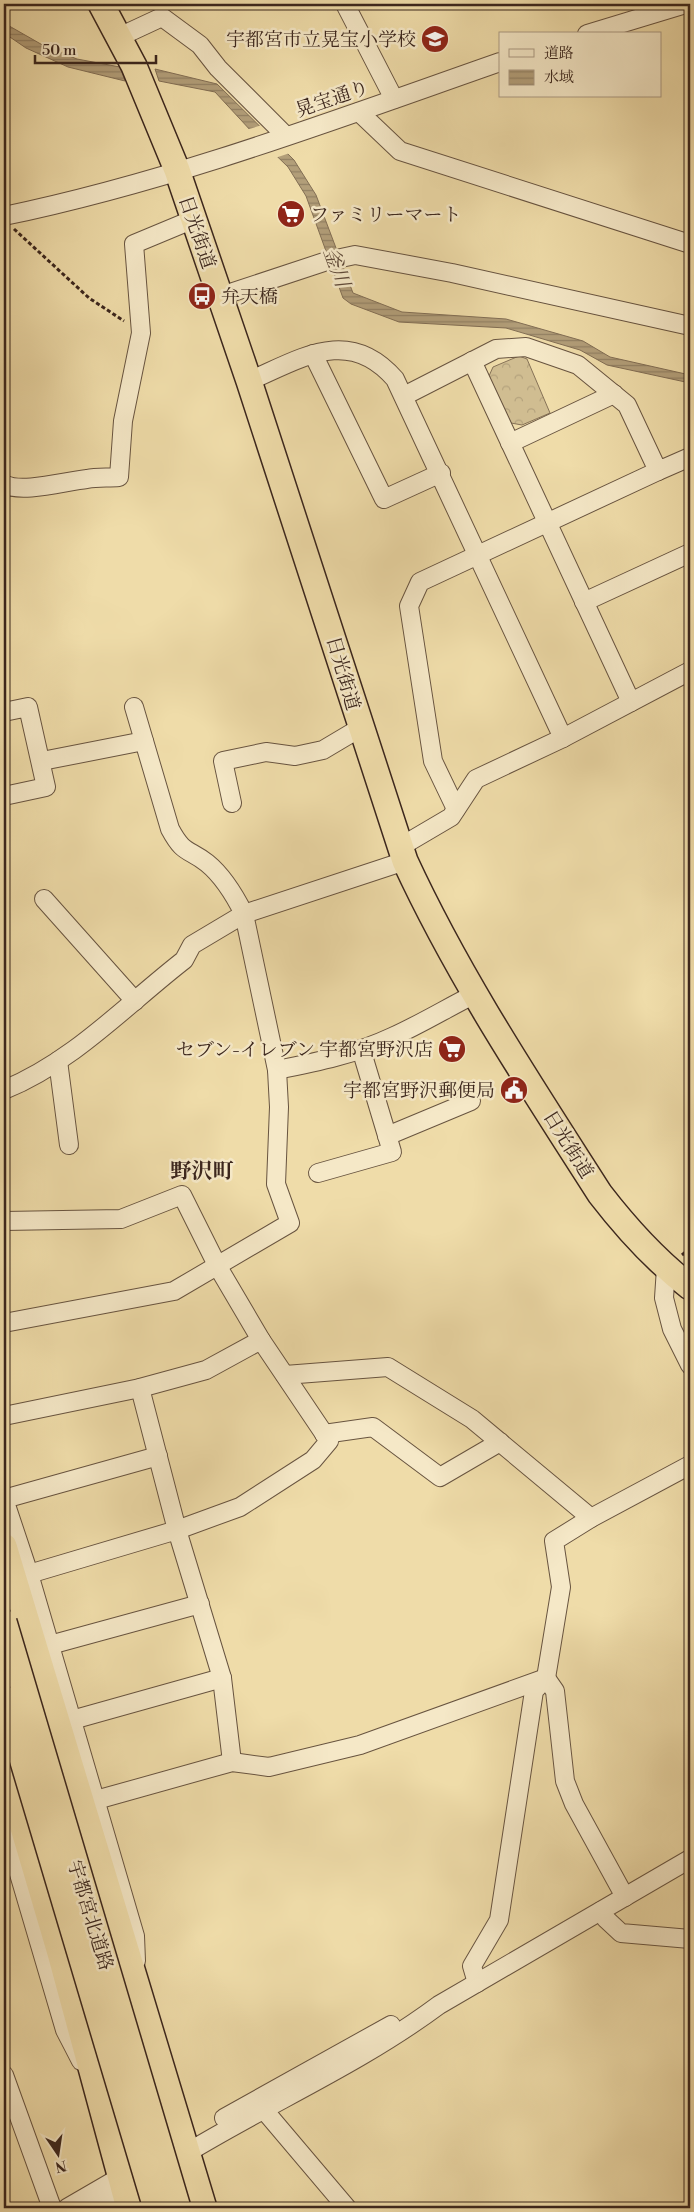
<svg xmlns="http://www.w3.org/2000/svg" width="694" height="2212" font-family="'Libre Bodoni','Noto Serif JP',serif">
<style>
.park{fill:url(#park-crowns);stroke:#867257}
.water{fill:url(#water-rules);stroke:#826e54}
.pier{fill:#efdca9}
.lines{fill:none;stroke-linecap:round;stroke-linejoin:round}
.minor-casing{stroke:#685440;stroke-width:20}
.highway-casing{stroke:#3b261d;stroke-width:28}
.path{stroke:#3b261d;stroke-width:3;stroke-dasharray:4 2.5;stroke-linecap:butt}
.minor{stroke:#f5e8c7;stroke-width:18}
.highway{stroke:#efdca9;stroke-width:25}
.highway-bridge-casing{stroke:#3b261d;stroke-width:28;stroke-linecap:butt}
.highway-bridge{stroke:#efdca9;stroke-width:25}
.labels{text-anchor:middle;stroke-width:5;stroke-linejoin:round;paint-order:stroke}
.poi-label{font-size:19px;fill:#3b261d;stroke:#f5e8c7;text-anchor:end}
.street-label{font-size:19px;fill:#3b261d;stroke:#f5e8c7}
.water-label{font-size:20px;font-style:italic;fill:#5f4a39;stroke:#f5e8c7}
.quarter-label{font-size:21px;font-weight:bold;fill:#3b261d;stroke:#f5e8c7}
</style>
<defs>
<pattern id="park-crowns" width="20" height="18" patternUnits="userSpaceOnUse" patternTransform="scale(1.25)"><rect width="20" height="18" fill="#d0bd91"/><path d="M2 6a3 3 0 1 1 6 0M12 15a3 3 0 1 1 6 0" fill="none" stroke="#b4a27d"/></pattern>
<pattern id="water-rules" width="6" height="5" patternUnits="userSpaceOnUse" patternTransform="scale(1.25)"><rect width="6" height="5" fill="#b29e79"/><path d="M0 2.5h6" fill="none" stroke="#928163"/></pattern>
</defs>
<rect width="100%" height="100%" fill="#efdca9"/>
<filter id="stains"><feTurbulence type="fractalNoise" baseFrequency=".004" numOctaves="4"/><feColorMatrix values="0 0 0 0 .2 0 0 0 0 .09 0 0 0 0 .02 0 0 0 .5 -.17"/></filter>
<radialGradient id="worn" r=".72"><stop offset=".6" stop-color="#630" stop-opacity="0"/><stop offset="1" stop-color="#630" stop-opacity=".3"/></radialGradient>
<path class="park" d="M519,356L527,359L550,413L522,425L511,423L489,376L493,367Z"/>
<g class="water">
<path d="M4,23L46,47L77,59L120,67L125,81L68,67L26,48L4,33Z"/>
<path d="M155,69L217,84L294,160L316,195L353,293L402,312L506,319L583,341L610,357L690,375V383L607,365L580,350L506,328L399,322L351,304L343,298L306,196L288,167L252,132L215,92L159,81Z"/>
</g>
<path class="pier" d="M262,125L278,140L290,153L275,158L246,130Z"/>
<g class="lines">
<defs>
<g id="minor">
<path d="M345,4L394,99"/>
<path d="M587,34L686,4"/>
<path d="M119,37L162,17L200,45L218,68L286,136"/>
<path d="M359,112L400,151L690,244"/>
<path d="M4,216C173,181 337,119 500,62"/>
<path d="M221,296L327,261L355,255L452,273L690,326"/>
<path d="M313,354L384,499L441,473"/>
<path d="M472,361L631,702"/>
<path d="M249,381C302,358 349,326 395,379L563,738"/>
<path d="M404,396L496,349L526,347L578,365L627,405L658,471L690,457"/>
<path d="M510,443L614,394"/>
<path d="M4,484C21,494 66,481 87,479C97,477 108,478 119,477L123,421L141,333L134,244L194,219"/>
<path d="M584,602L690,553"/>
<path d="M4,712L28,707L46,787L4,796"/>
<path d="M42,761L144,741"/>
<path d="M232,803L223,761L266,752L295,756L323,750L360,728"/>
<path d="M456,809L433,761L409,606L420,582L658,471"/>
<path d="M400,847L451,817L476,779L563,738L690,671"/>
<path d="M44,899L135,1001"/>
<path d="M58,1061L69,1145"/>
<path d="M277,1070C317,1062 356,1054 392,1037C421,1024 447,1008 475,994"/>
<path d="M4,1090C73,1062 126,1005 184,960L192,945L244,914L405,861"/>
<path d="M387,1136L471,1101"/>
<path d="M318,1173L392,1152L361,1049"/>
<path d="M4,1221L121,1219L182,1195L218,1267L261,1340L329,1441L313,1460L240,1507L177,1530L29,1574"/>
<path d="M666,1268L664,1298L672,1329L690,1365"/>
<path d="M4,1323L174,1291L290,1223L276,1184L279,1107L277,1070L244,914C235,896 223,876 207,863C188,848 184,855 170,829L134,707"/>
<path d="M285,1375L388,1367L472,1419L591,1518"/>
<path d="M140,1388L177,1530L222,1678L232,1762"/>
<path d="M4,1416L140,1388L206,1370L261,1340"/>
<path d="M324,1434L373,1427L440,1477L500,1442"/>
<path d="M4,1499L29,1574L135,1936L136,1961"/>
<path d="M4,1499L158,1456"/>
<path d="M50,1645L200,1604"/>
<path d="M546,1678L555,1691L565,1781L574,1804L625,1897"/>
<path d="M72,1720L222,1678"/>
<path d="M96,1800L232,1762L269,1767L360,1745L546,1678"/>
<path d="M4,1823L65,2030L81,2061"/>
<path d="M601,1911L606,1919L621,1933L690,1939"/>
<path d="M477,1983L472,1966L499,1920L534,1691L546,1678L561,1587L554,1541L591,1518L690,1465"/>
<path d="M4,2075L52,2208"/>
<path d="M264,2110L347,2208"/>
<path d="M224,2118L391,2025"/>
<path d="M177,2159C264,2105 357,2066 439,2005L690,1859"/>
<path d="M67,2208L129,2172"/>
<path d="M96,2208L134,2185"/>
</g>
<g id="highway">
<path d="M101,4L134,66L177,170L249,381L405,861C459,978 531,1086 600,1194C627,1229 655,1260 690,1287"/>
<path d="M4,1546L204,2208"/>
<path d="M4,1763L60,1953L129,2208"/>
</g>
</defs>
<use href="#minor" class="minor-casing"/>
<use href="#highway" class="highway-casing"/>
<g class="path">
<path d="M14,229L89,298L124,321"/>
<path d="M682,1255L690,1248"/>
</g>
<use href="#minor" class="minor"/>
<use href="#highway" class="highway"/>
<defs>
<g id="highway-bridge">
<path d="M4,1622L178,2208"/>
<path d="M4,1698L156,2208"/>
</g>
</defs>
<use href="#highway-bridge" class="highway-bridge-casing"/>
<use href="#highway-bridge" class="highway-bridge"/>
</g>
<defs>
<symbol id="school-disc" viewBox="-11 -11 22 22"><circle r="9.5" fill="#8f2418" stroke="#f5e8c7"/><path d="M0-5L7-2L0 1L-7-2ZM-4 1L0 2.5L4 1V4Q0 6-4 4Z" fill="#fff"/></symbol>
<symbol id="supermarket-disc" viewBox="-11 -11 22 22"><circle r="9.5" fill="#8f2418" stroke="#f5e8c7"/><path d="M-6-5.5h2.5l.6 2H6L4.5 2H-2.5L-4.4-4H-6ZM-1.5 3.2a1.3 1.3 0 1 0 .1 0ZM3 3.2a1.3 1.3 0 1 0 .1 0Z" fill="#fff"/></symbol>
<symbol id="bus-disc" viewBox="-11 -11 22 22"><circle r="9.5" fill="#8f2418" stroke="#f5e8c7"/><path d="M-5-6H5V4H4V6H2V4H-2V6H-4V4H-5ZM-3.5-4V0h7V-4ZM-3.5 1.2v1.5H-2V1.2ZM2 1.2v1.5H3.5V1.2Z" fill="#fff"/></symbol>
<symbol id="civic-disc" viewBox="-11 -11 22 22"><circle r="9.5" fill="#8f2418" stroke="#f5e8c7"/><path d="M-.6-6.5H3V-4.5H.6V-3L4-1V1h2V6H-6V1h2V-1L-.6-3ZM-1.2 2.5V6h2.4V2.5Z" fill="#fff"/></symbol>
</defs>
<g fill-rule="evenodd">
<use href="#school-disc" x="419" y="23" width="32" height="32"/>
<use href="#supermarket-disc" x="275" y="198" width="32" height="32"/>
<use href="#bus-disc" x="186" y="280" width="32" height="32"/>
<use href="#supermarket-disc" x="436" y="1033" width="32" height="32"/>
<use href="#civic-disc" x="498" y="1074" width="32" height="32"/>
</g>
<g class="labels">
<g class="poi-label">
<text x="416" y="46">宇都宮市立晃宝小学校</text>
<text x="310" y="221" text-anchor="start">ファミリーマート</text>
<text x="221" y="303" text-anchor="start">弁天橋</text>
<text x="433" y="1056">セブン-イレブン 宇都宮野沢店</text>
<text x="495" y="1097">宇都宮野沢郵便局</text>
</g>
<g class="street-label">
<text transform="translate(332 98) rotate(-19)" y="7">晃宝通り</text>
<text transform="translate(198 232) rotate(71)" y="7">日光街道</text>
<text transform="translate(344 673) rotate(74)" y="7">日光街道</text>
<text transform="translate(569 1144) rotate(58)" y="7">日光街道</text>
<text transform="translate(91 1915) rotate(73)" y="7">宇都宮北道路</text>
</g>
<g class="water-label">
<text transform="translate(337 267) rotate(70)" y="7">釜川</text>
</g>
<g class="quarter-label">
<text x="202" y="1178">野沢町</text>
</g>
</g>
<rect width="694" height="2212" fill="none" stroke="#efdca9" stroke-width="20"/>
<rect x="5" y="5" width="684" height="2202" fill="none" stroke="#3b261d" stroke-width="2.5"/>
<rect x="10" y="10" width="674" height="2192" fill="none" stroke="#3b261d"/>
<rect x="499" y="32" width="162" height="65" fill="#f5e8c7" stroke="#ab9a83"/>
<rect x="509" y="49" width="25" height="8" fill="#f5e8c7" stroke="#ab9a83"/>
<text x="544" y="58" font-size="15" fill="#3b261d">道路</text>
<rect x="509" y="70" width="25" height="15" fill="url(#water-rules)" stroke="#ab9a83"/>
<text x="544" y="82" font-size="15" fill="#3b261d">水域</text>
<g transform="translate(58 2154) rotate(167)" stroke="#f5e8c7" stroke-width="4" paint-order="stroke">
<path d="M0-4L9 19L0 12L-9 19Z" fill="#3b261d"/>
<text y="-8" font-size="14" font-weight="bold" text-anchor="middle" fill="#3b261d">N</text>
</g>
<path d="M35 55v8h121v-8" fill="none" stroke="#3b261d" stroke-width="2.5"/>
<text x="42" y="55" font-size="15" fill="#3b261d" stroke="#f5e8c7" stroke-width="4" paint-order="stroke">50 m</text>
<rect width="100%" height="100%" filter="url(#stains)"/>
<rect width="100%" height="100%" fill="url(#worn)"/>
</svg>
